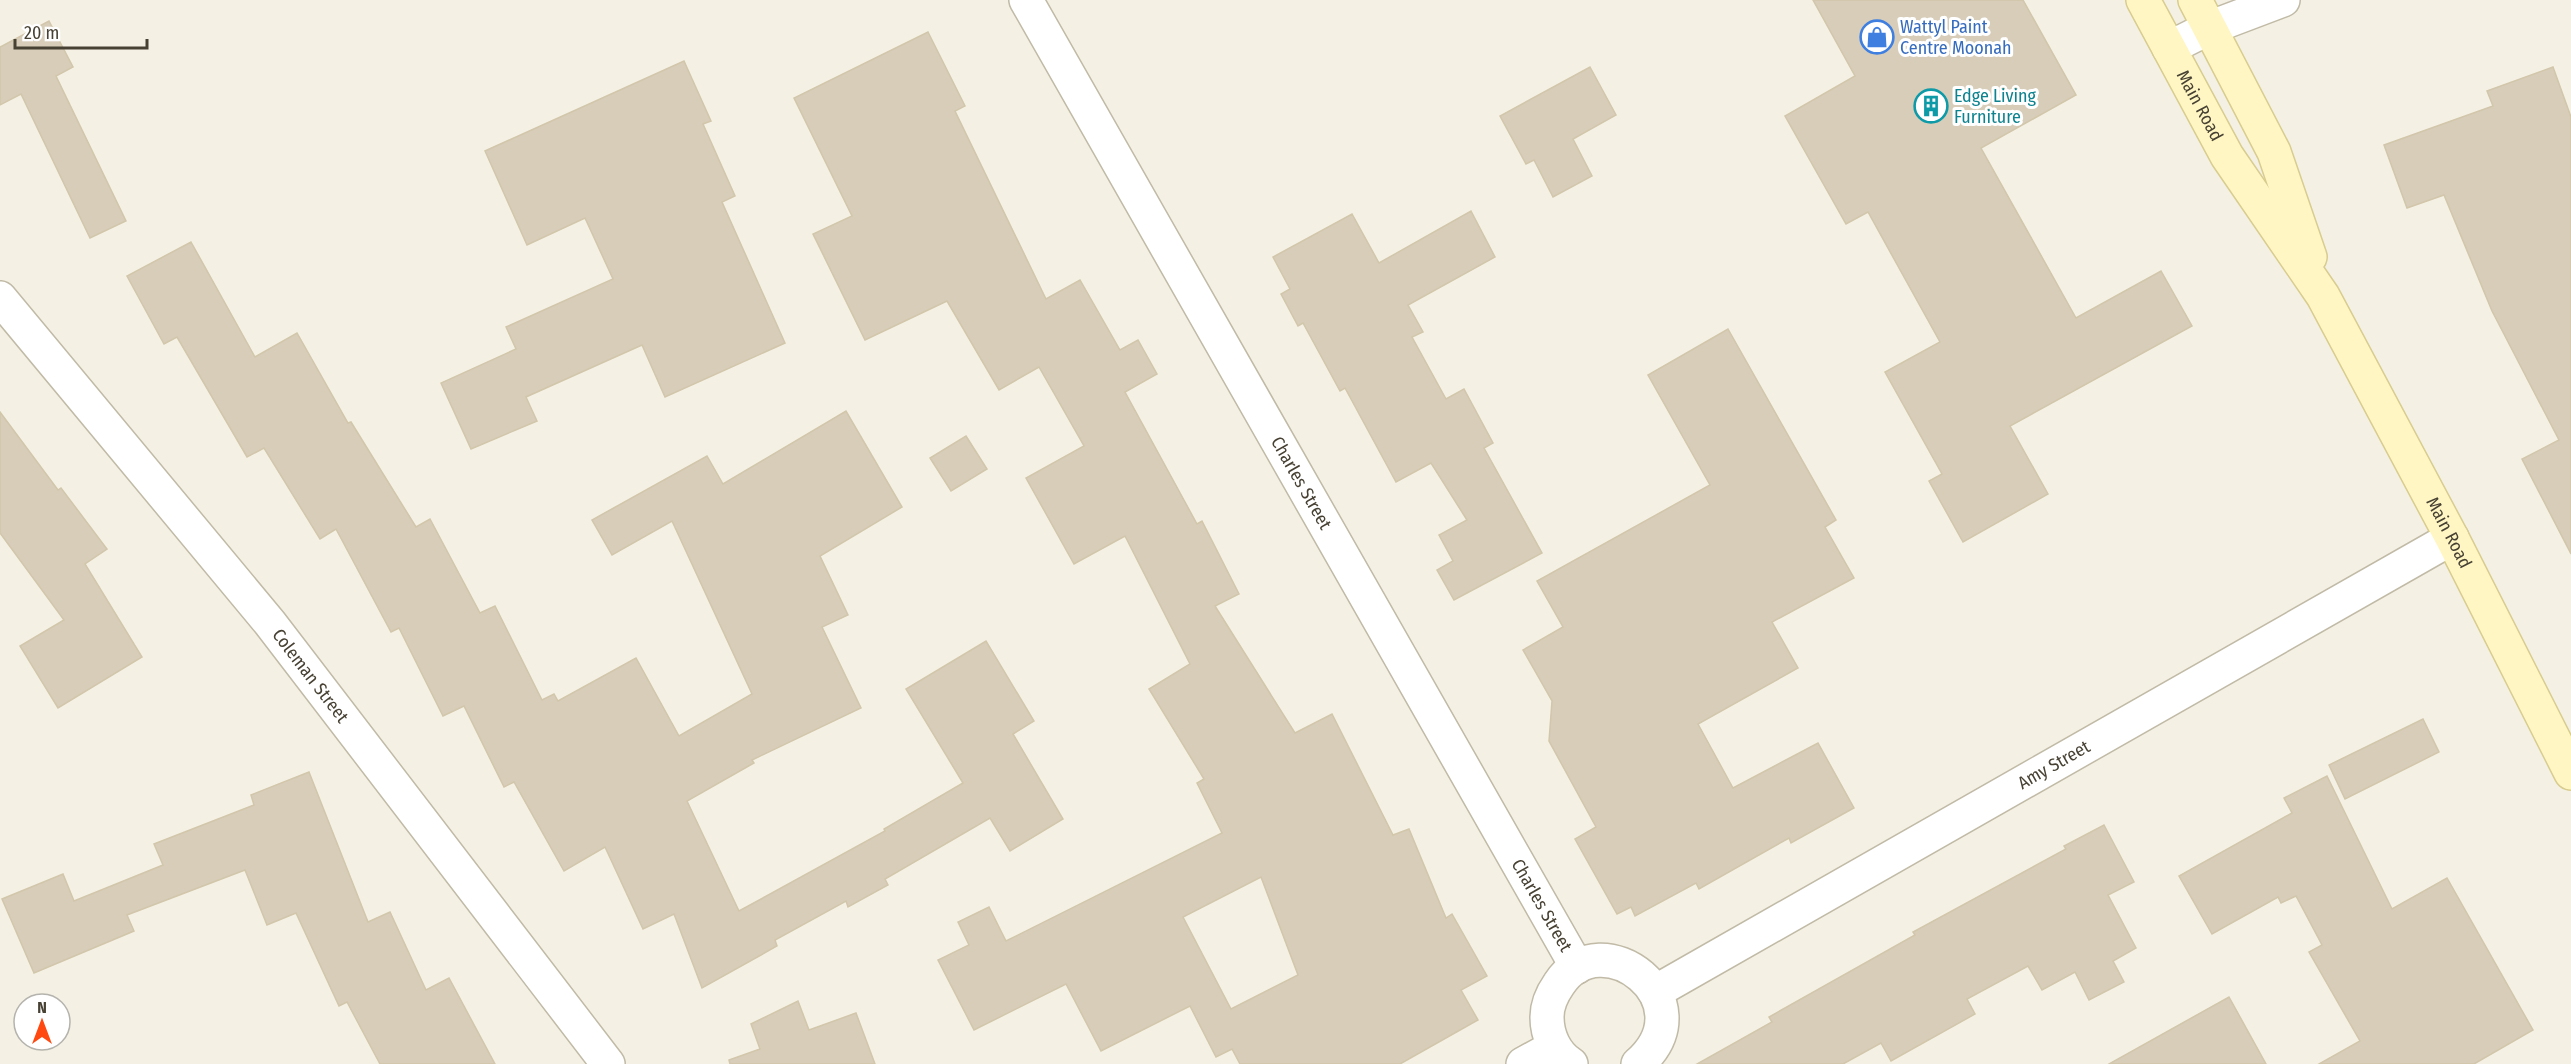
<svg xmlns="http://www.w3.org/2000/svg" width="2571" height="1064" font-family="'Fira Sans Condensed',sans-serif">
<style>
.building{fill:#d7cdb9;stroke:#d2c6ab;stroke-width:1.5;fill-rule:evenodd}
.lines{fill:none;stroke-linecap:round;stroke-linejoin:round}
.minor-casing{stroke:#c0baa6;stroke-width:36}
.tertiary-casing{stroke:#c0baa6;stroke-width:36}
.secondary-casing{stroke:#d8cc8f;stroke-width:36}
.minor{stroke:#fff;stroke-width:33}
.tertiary{stroke:#fff;stroke-width:33}
.secondary{stroke:#fff6c3;stroke-width:33}
.labels{text-anchor:middle;stroke-width:6;stroke-linejoin:round;paint-order:stroke}
.shop-label{font-size:18px;fill:#366cbe;stroke:#fff;text-anchor:start}
.culture-label{font-size:18px;fill:#0d838f;stroke:#fff;text-anchor:start}
.street-label{font-size:18px;fill:#474133;stroke:#fff}
</style>
<rect width="100%" height="100%" fill="#f4f1e4"/>
<g class="building">
<path d="M1813,0H2023L2076,95L1981,148L2076,318L2161,271L2192,326L2010,426L2048,494L1963,542L1929,481L1942,474L1885,372L1940,342L1868,212L1846,224L1785,116L1855,76Z"/>
<path d="M49,21L73,67L56,76L126,221L90,238L21,94L0,105V47Z"/>
<path d="M928,32L965,106L955,111L1046,299L1080,280L1120,350L1138,340L1157,374L1125,392L1197,524L1202,521L1239,594L1215,606L1295,733L1332,714L1393,835L1409,829L1446,918L1452,914L1487,976L1461,990L1478,1020L1400,1064H1240L1232,1049L1216,1057L1190,1006L1101,1051L1066,984L974,1030L938,960L969,945L958,922L989,907L1006,941L1222,833L1197,783L1204,779L1149,689L1190,664L1125,536L1074,564L1026,478L1084,446L1039,367L999,390L947,301L865,340L813,234L852,216L794,98ZM1261,877L1298,975L1231,1009L1183,917Z"/>
<path d="M684,61L711,121L703,124L735,196L722,202L785,343L665,397L642,345L526,397L537,421L471,449L441,383L516,349L506,327L613,279L585,218L527,245L485,151Z"/>
<path d="M1590,67L1616,115L1573,139L1592,176L1553,197L1534,160L1526,164L1500,116Z"/>
<path d="M2553,67L2571,117V554L2522,459L2559,440L2492,311L2444,195L2407,208L2384,145L2493,106L2487,91Z"/>
<path d="M1471,211L1495,257L1408,305L1423,332L1412,337L1446,399L1464,389L1493,443L1484,448L1542,553L1454,600L1437,570L1453,561L1439,535L1467,520L1431,463L1396,482L1345,388L1340,391L1303,323L1298,326L1281,294L1290,289L1273,257L1352,214L1379,263Z"/>
<path d="M191,242L255,357L297,333L348,423L351,422L416,527L430,519L480,613L495,606L542,700L554,694L558,701L636,658L679,736L752,694L672,521L612,555L592,520L707,456L723,484L846,411L902,507L820,556L848,615L822,627L861,708L752,760L754,763L687,801L739,911L885,831L884,829L963,783L906,689L986,641L1034,721L1013,734L1063,819L1010,851L990,818L885,879L888,885L848,907L846,901L775,940L777,946L702,988L674,914L643,929L605,847L564,871L514,782L504,787L464,706L443,716L399,628L391,632L336,529L320,539L264,448L247,457L177,337L164,344L127,276Z"/>
<path d="M1728,329L1836,520L1825,527L1854,578L1772,622L1798,668L1698,724L1733,788L1818,743L1854,808L1791,843L1789,838L1699,889L1696,883L1635,916L1631,907L1617,914L1575,839L1596,827L1549,741L1552,701L1523,650L1563,627L1537,581L1710,485L1648,375Z"/>
<path d="M0,412L58,490L61,488L107,549L85,564L142,657L58,708L20,646L64,620L0,533Z"/>
<path d="M966,436L987,469L951,491L930,458Z"/>
<path d="M2423,719L2439,752L2345,799L2329,765Z"/>
<path d="M309,772L368,922L390,912L426,990L449,978L495,1064H380L347,1002L339,1006L296,913L267,925L245,870L127,915L134,931L34,973L2,899L63,874L74,901L163,865L154,844L254,805L251,795Z"/>
<path d="M2327,776L2392,909L2447,878L2533,1030L2474,1064H2319L2360,1041L2309,952L2322,945L2296,896L2281,903L2278,897L2212,934L2179,876L2292,813L2284,798Z"/>
<path d="M2104,825L2134,882L2108,895L2136,948L2113,961L2124,982L2089,1000L2075,972L2042,990L2028,966L1967,999L1975,1014L1891,1061L1881,1043L1843,1064H1697L1772,1022L1769,1017L1915,935L1913,932L2066,849L2064,846Z"/>
<path d="M2229,997L2266,1064H2109Z"/>
<path d="M798,1001L809,1030L856,1013L875,1064H730L729,1060L760,1049L751,1024Z"/>
</g>
<g class="lines">
<defs>
<g id="minor">
<path d="M2169,48L2209,28L2283,0"/>
<path id="s1" d="M0,298L270,623L608,1064"/>
<path id="s2" d="M1655,992L2452,538"/>
<path d="M1523,1064L1554,1047"/>
</g>
<g id="tertiary">
<path id="s3" d="M1026,0L1577,967"/>
<path d="M1571,1064C1555,1054 1547,1035 1547,1017C1547,1005 1552,994 1559,984C1601,919 1710,1001 1638,1064"/>
</g>
<g id="secondary">
<path id="s4" d="M2143,0L2227,156L2323,296L2452,538L2571,773"/>
<path d="M2195,0L2274,152L2310,257"/>
</g>
</defs>
<use href="#minor" class="minor-casing"/>
<use href="#tertiary" class="tertiary-casing"/>
<use href="#secondary" class="secondary-casing"/>
<use href="#minor" class="minor"/>
<use href="#tertiary" class="tertiary"/>
<use href="#secondary" class="secondary"/>
</g>
<defs>
<symbol id="shop-ring" viewBox="-11 -11 22 22"><circle r="9.5" fill="#fff" stroke="#3f7fe0" stroke-width="1.5"/><path d="M-5-2.5h2.3a2.7 3.5 0 0 1 5.4 0H5L5.5 6h-11ZM-1.5-2.5h3a1.5 2.3 0 0 0-3 0Z" fill="#3f7fe0"/></symbol>
<symbol id="building-ring" viewBox="-11 -11 22 22"><circle r="9.5" fill="#fff" stroke="#0f9aa8" stroke-width="1.5"/><path d="M-4-6H4V6H1V3H-1V6H-4ZM-2.5-4.3h1.7v1.8h-1.7ZM.8-4.3h1.7v1.8H.8ZM-2.5-1h1.7V.8h-1.7ZM.8-1h1.7V.8H.8Z" fill="#0f9aa8"/></symbol>
</defs>
<g fill-rule="evenodd">
<use href="#shop-ring" x="1858" y="18" width="38" height="38"/>
<use href="#building-ring" x="1912" y="87" width="38" height="38"/>
</g>
<g class="labels">
<g class="shop-label">
<text x="1900" y="33">Wattyl Paint<tspan x="1900" dy="21">Centre Moonah</tspan></text>
</g>
<g class="culture-label">
<text x="1954" y="102">Edge Living<tspan x="1954" dy="21">Furniture</tspan></text>
</g>
<g class="street-label">
<text dy="6" stroke="none"><textPath href="#s4" startOffset="120">Main Road</textPath></text>
<text dy="6" stroke="none"><textPath href="#s3" startOffset="556">Charles Street</textPath></text>
<text dy="6" stroke="none"><textPath href="#s4" startOffset="615">Main Road</textPath></text>
<text dy="6" stroke="none"><textPath href="#s1" startOffset="489">Coleman Street</textPath></text>
<text dy="6" stroke="none"><textPath href="#s2" startOffset="459">Amy Street</textPath></text>
<text dy="6" stroke="none"><textPath href="#s3" startOffset="1042">Charles Street</textPath></text>
</g>
</g>
<g transform="translate(42 1022)"><circle r="28" fill="#ffffff" stroke="#b5b3ad" stroke-width="1.5"/>
<path d="M0-4.5L10 22L0 15L-10 22Z" fill="#ff4910"/>
<text y="-9" font-size="16" font-weight="bold" text-anchor="middle" fill="#474133">N</text>
</g>
<path d="M15 39v9h132v-9" fill="none" stroke="#474133" stroke-width="3"/>
<text x="24" y="39" font-size="18" fill="#474133" stroke="#ffffff" stroke-width="4.5" paint-order="stroke">20 m</text>
</svg>
